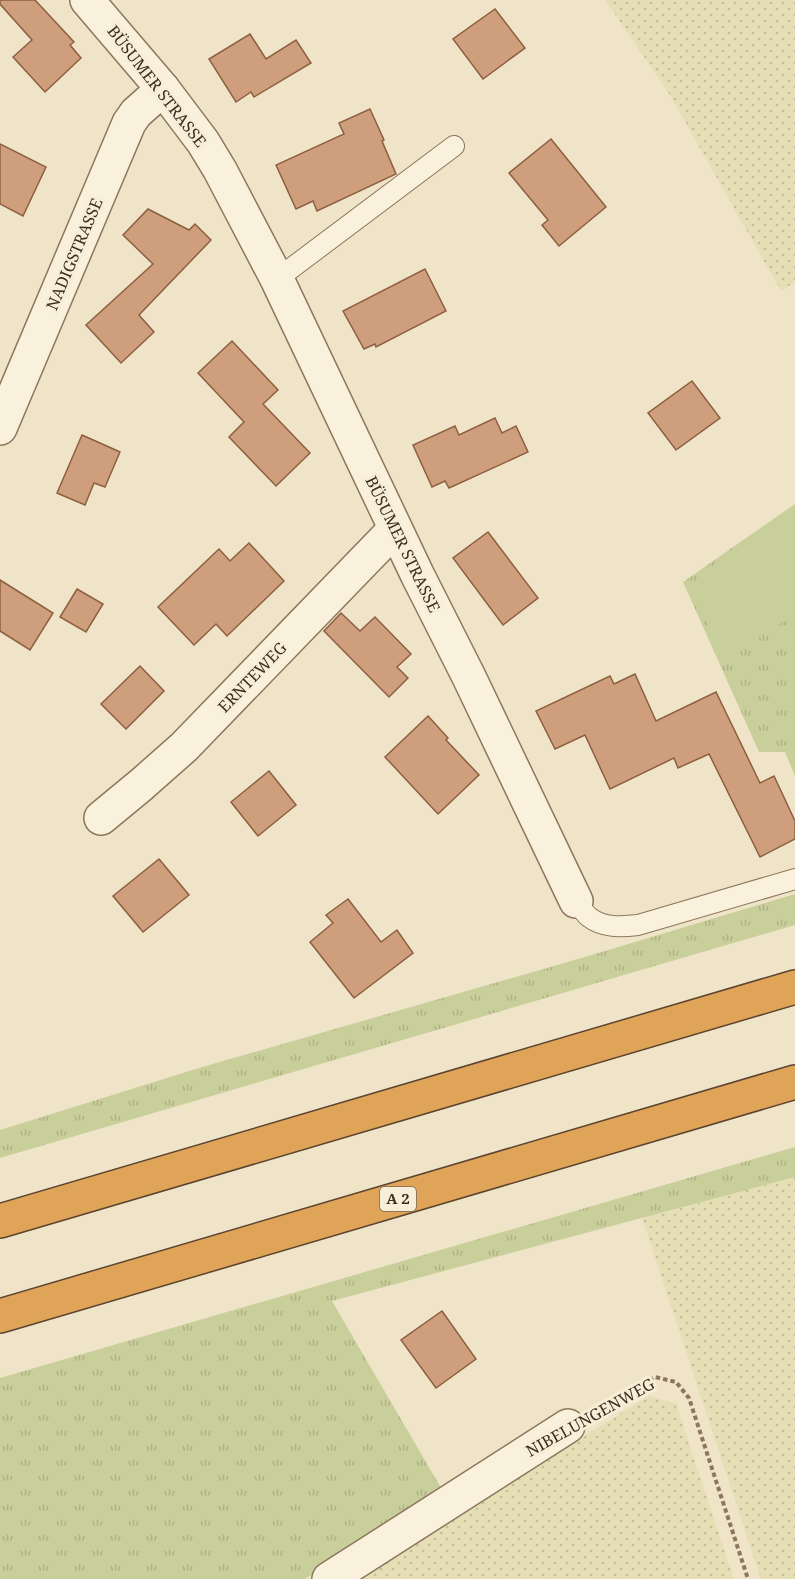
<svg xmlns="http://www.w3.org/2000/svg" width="795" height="1579" font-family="'Noto Serif',serif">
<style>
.farmland{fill:url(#farmland-dots)}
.grass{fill:url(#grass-tufts)}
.pitch{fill:#c9cf9b}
.building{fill:#cf9f7d;stroke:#8d5f41;stroke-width:1.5}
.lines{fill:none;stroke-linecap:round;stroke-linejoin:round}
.lane-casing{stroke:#8d765c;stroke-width:22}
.street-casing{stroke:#8d765c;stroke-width:36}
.highway-casing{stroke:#5b4430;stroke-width:36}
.path{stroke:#8d765c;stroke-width:4;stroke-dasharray:4.5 3;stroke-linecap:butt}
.lane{stroke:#faf1dc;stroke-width:20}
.street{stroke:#faf1dc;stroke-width:33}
.highway{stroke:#e0a458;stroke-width:33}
.labels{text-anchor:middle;stroke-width:6;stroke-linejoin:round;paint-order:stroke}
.shield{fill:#f7eed8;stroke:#756857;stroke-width:1.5}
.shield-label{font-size:15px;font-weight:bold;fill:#3d2e20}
.street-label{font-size:16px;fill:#3d2e20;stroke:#f7eed8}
</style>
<defs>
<pattern id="farmland-dots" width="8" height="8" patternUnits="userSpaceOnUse" patternTransform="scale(1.5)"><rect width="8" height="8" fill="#e6deb5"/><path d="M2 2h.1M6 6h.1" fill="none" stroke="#c6bf9b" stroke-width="1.8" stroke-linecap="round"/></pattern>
<pattern id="grass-tufts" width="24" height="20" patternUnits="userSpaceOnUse" patternTransform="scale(1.5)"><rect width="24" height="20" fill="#c9cf9b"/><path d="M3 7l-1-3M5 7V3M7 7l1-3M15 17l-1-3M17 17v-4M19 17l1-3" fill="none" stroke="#aeb285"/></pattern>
</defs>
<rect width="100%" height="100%" fill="#f0e4c8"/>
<g class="farmland">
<path d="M605,0H795V282L781,291L668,92Z"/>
<path d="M795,1177V1579H761L642,1218Z"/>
<path d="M649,1396L676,1404L734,1579H353Z"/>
</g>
<g class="grass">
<path d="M795,504V776L785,752H759L683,582Z"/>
<path d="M795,894V925L0,1158V1130L199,1068L585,957Z"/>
<path d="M795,1147V1177L332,1301L444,1493L305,1579H0V1378Z"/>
</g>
<path class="pitch" d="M795,512V614L724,660L691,584Z"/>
<g class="building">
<path d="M0,0H35L74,42L70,45L81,58L45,92L13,57L32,40L0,4Z"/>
<path d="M495,9L525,48L483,79L453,39Z"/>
<path d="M250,34L266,59L296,40L311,63L254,97L251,92L236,102L209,59Z"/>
<path d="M370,109L384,140L382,141L396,174L317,211L313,201L296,209L276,165L344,134L339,123Z"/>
<path d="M551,139L606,207L559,246L542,225L548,220L509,173Z"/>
<path d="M0,144L46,167L23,216L0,204Z"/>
<path d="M148,209L189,230L195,224L211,240L139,315L154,332L121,363L86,325L153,264L123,235Z"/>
<path d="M425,269L446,311L376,347L375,344L364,349L343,311Z"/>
<path d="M232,341L278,390L263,404L310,453L276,486L229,437L244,422L198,373Z"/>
<path d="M692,381L720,418L676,450L648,413Z"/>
<path d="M495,418L502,433L516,426L528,452L449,488L445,481L432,487L413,445L455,426L459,435Z"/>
<path d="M82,435L120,452L105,487L94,483L85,505L57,493Z"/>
<path d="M488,532L538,598L503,625L453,558Z"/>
<path d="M249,543L284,581L227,636L216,624L194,645L158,607L219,549L230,561Z"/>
<path d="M0,580L53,613L30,650L0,631Z"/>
<path d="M77,589L103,604L86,632L60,617Z"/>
<path d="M341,613L360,631L375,617L411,654L397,667L408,678L389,697L324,631Z"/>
<path d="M140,666L164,691L126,729L101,704Z"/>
<path d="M635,674L656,721L716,692L760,783L774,776L795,821V839L760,857L709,754L678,768L674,758L610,789L585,735L555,749L536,711L610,676L614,684Z"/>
<path d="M428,716L448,738L446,740L479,775L438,814L385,757Z"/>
<path d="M269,771L296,805L258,836L231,802Z"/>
<path d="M159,859L189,895L143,932L113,896Z"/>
<path d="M348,899L381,942L397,930L413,953L354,998L310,942L333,923L326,915Z"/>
<path d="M442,1311L476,1359L436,1388L401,1340Z"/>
</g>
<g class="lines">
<defs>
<g id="lane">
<path d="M277,279L454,146"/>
<path d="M576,901C580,906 584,913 589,917C603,928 621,927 638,925L795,879"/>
</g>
<g id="street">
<path d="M87,0L163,89L203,142L220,170L277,279L417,574L469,677L576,901"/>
<path d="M0,428L129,123L136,113L163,89"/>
<path d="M101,818L141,785L184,747L395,529"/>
<path d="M329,1579L568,1426"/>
</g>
<g id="highway">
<path d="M0,1221L795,987"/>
<path d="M0,1316L795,1082"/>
</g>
</defs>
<use href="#lane" class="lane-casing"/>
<use href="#street" class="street-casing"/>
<use href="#highway" class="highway-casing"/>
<path class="path" d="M597,1410L655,1377L676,1382L689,1398L748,1579"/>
<use href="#lane" class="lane"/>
<use href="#street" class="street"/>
<use href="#highway" class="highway"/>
</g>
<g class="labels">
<rect class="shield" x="380" y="1187" width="36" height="24" rx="4.5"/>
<g class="shield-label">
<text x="398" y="1204">A 2</text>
</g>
<g class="street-label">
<text transform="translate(157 86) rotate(52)" y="6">BÜSUMER STRASSE</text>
<text transform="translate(74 254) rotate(-67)" y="6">NADIGSTRASSE</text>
<text transform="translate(403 544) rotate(64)" y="6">BÜSUMER STRASSE</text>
<text transform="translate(252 677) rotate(-46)" y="6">ERNTEWEG</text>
<text transform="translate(590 1417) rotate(-29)" y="6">NIBELUNGENWEG</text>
</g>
</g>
</svg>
